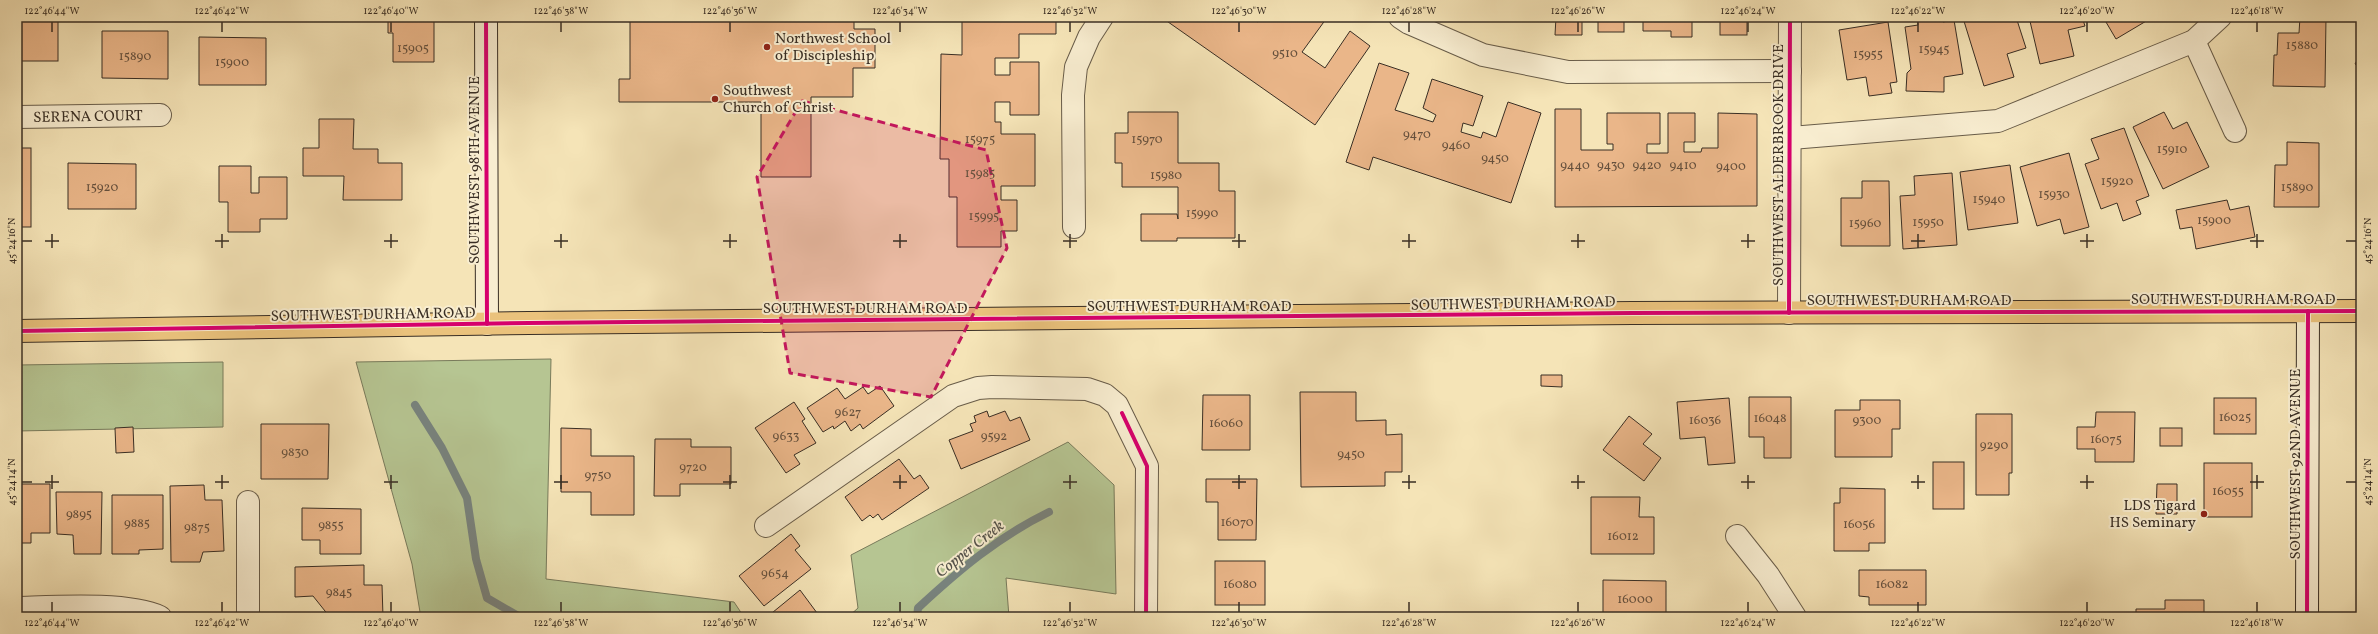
<svg xmlns="http://www.w3.org/2000/svg" width="2378" height="634" font-family="Vollkorn,serif">
<style>
.green{fill:#b6c592;stroke:#787a5b}
.lines{fill:none;stroke-linecap:round;stroke-linejoin:round}
.stream{stroke:#78837e;stroke-width:8}
.building{fill:#eab689;stroke:#392e24}
.street-casing{stroke:#685c49;stroke-width:24}
.secondary-casing{stroke:#392e24;stroke-width:24}
.primary-casing{stroke:#392e24;stroke-width:24}
.street{stroke:#f8edd0;stroke-width:22}
.secondary{stroke:#f8edd0;stroke-width:22}
.primary{stroke:#eac27c;stroke-width:22}
.cycleway-casing{stroke:#f8edd0;stroke-width:6}
.cycleway{stroke:#d6006c;stroke-width:4}
.marked{fill:#c2185b;fill-opacity:0.2;stroke:#c2185b;stroke-width:3;stroke-dasharray:8 5;stroke-linejoin:round}
.ticks{fill:none;stroke:#392e24;stroke-width:1.5}
.poi-dot{fill:#8f2418;stroke:#f8edd0;stroke-width:1.5}
.labels{text-anchor:middle;stroke-width:4;stroke-linejoin:round;paint-order:stroke}
.number-label{font-size:13px;fill:#65503d}
.poi-label{font-size:15px;fill:#392e24;stroke:#f8edd0;text-anchor:start}
.street-label{font-size:15px;fill:#392e24;stroke:#f8edd0}
.water-label{font-size:16px;font-style:italic;fill:#53514a;stroke:#f8edd0}
.neatline{fill:none;stroke:#392e24;stroke-width:1.5}
.ticks-label{font-size:10px;text-anchor:middle;fill:#392e24}
</style>
<rect width="100%" height="100%" fill="#f5e4b7"/>
<filter id="stains"><feTurbulence type="fractalNoise" baseFrequency=".005" numOctaves="4"/><feColorMatrix values="0 0 0 0 .2 0 0 0 0 .09 0 0 0 0 .02 0 0 0 .5 -.17"/></filter>
<radialGradient id="worn" r=".72"><stop offset=".6" stop-color="#630" stop-opacity="0"/><stop offset="1" stop-color="#630" stop-opacity=".3"/></radialGradient>
<g class="green">
<path d="M551,359L546,579L734,602L744,617H413L420,612L412,564L356,362Z"/>
<path d="M223,362V427L17,431V365Z"/>
<path d="M1068,442L1114,485L1116,594L1006,578L1009,617H848L858,608L851,555Z"/>
</g>
<g class="lines">
<g class="stream">
<path d="M415,405L442,448L467,498L476,559L487,598L520,617"/>
<path d="M917,617L918,608C959,570 998,537 1049,512"/>
</g>
</g>
<g class="building">
<rect x="17" y="17" width="41" height="44"/>
<path d="M388,17H434V62H393V33H388Z"/>
<path d="M630,17H854V29H875V68H853V97H811V177H761V102H619V79H630Z"/>
<path d="M962,17H1056V34H1019V58H995V75H1010V62H1039V115H1010V102H995V122H1001V134H1035V186H1001V200H1017V231H1001V247H957V197H949V159H940L941,54L962,55Z"/>
<path d="M1161,17H1250L1258,22L1262,17H1323L1326,19L1302,52L1325,68L1350,31L1370,46L1315,125Z"/>
<path d="M1556,17H1582V35H1555Z"/>
<rect x="1598" y="17" width="26" height="15"/>
<path d="M1643,17H1692V37H1671V31H1643Z"/>
<rect x="1720" y="17" width="27" height="18"/>
<path d="M1917,17H1942L1943,22L1954,20L1963,74L1944,77V92L1906,91L1907,73L1911,69L1905,27L1918,25Z"/>
<path d="M1967,17H1997L1998,20L2016,17L2026,48L2007,54L2014,77L1984,86L1963,18Z"/>
<path d="M2029,17H2082L2085,26L2068,30L2074,56L2040,64Z"/>
<path d="M2103,17H2153L2116,39Z"/>
<path d="M2300,17H2326L2325,87L2273,86L2274,55H2277L2278,33H2299Z"/>
<path d="M1888,22L1897,82L1890,83L1892,93L1869,96L1866,77L1847,80L1839,30Z"/>
<path d="M102,31H168V79L102,78Z"/>
<path d="M199,37L266,38V85H199Z"/>
<path d="M2361,53V68L2355,64Z"/>
<path d="M1379,63L1409,73L1395,110L1433,122L1436,115L1423,108L1432,79L1483,96L1473,126L1463,123L1461,132L1481,138L1483,132L1496,137L1508,102L1541,113L1511,203L1373,157L1369,170L1346,162Z"/>
<path d="M1555,109H1581V150H1613V144H1607V113H1660V144H1647V153H1668V113H1695V142H1684V152H1701L1702,148H1718V113L1757,114V206L1555,207Z"/>
<path d="M1128,112H1178V163H1219V191H1235V238H1177V241H1141V214H1177L1178,219V187H1122V163H1115V133H1128Z"/>
<path d="M2164,112L2173,129L2187,122L2209,167L2163,189L2133,127Z"/>
<path d="M319,119H354L353,149H378V163H402V200H343L344,176H303V148H319Z"/>
<path d="M2124,128L2149,196L2136,201L2141,214L2123,221L2117,203L2101,209L2085,164L2099,159L2091,139Z"/>
<path d="M2287,142L2319,143V207H2274L2275,165H2287Z"/>
<rect x="17" y="148" width="14" height="79"/>
<path d="M2069,153L2089,227L2064,234L2060,219L2037,226L2020,167Z"/>
<path d="M68,163L136,164V209H68Z"/>
<path d="M2010,165L2018,223L1968,230L1960,172Z"/>
<path d="M219,166H251V193H259V177H287V219H260V232H228V202H219Z"/>
<path d="M1952,173L1957,245L1903,249L1900,196L1915,195L1914,176Z"/>
<path d="M1862,181H1889L1890,246H1841V198H1862Z"/>
<path d="M2227,200L2230,210L2249,206L2255,237L2196,249L2192,227L2180,229L2176,210Z"/>
<path d="M1541,375H1562V387L1541,386Z"/>
<path d="M880,386L894,406L863,429L860,424L851,431L845,421L834,429L833,426L823,432L807,408L837,388L845,399L863,387L868,394Z"/>
<path d="M1300,392H1356V421L1386,420V435L1402,434V472H1385V486L1301,487Z"/>
<path d="M1203,395H1250V450H1202Z"/>
<path d="M1749,397H1791V458H1764V437H1749Z"/>
<path d="M1729,398L1735,463L1708,465L1705,437L1680,439L1677,402Z"/>
<rect x="2214" y="398" width="42" height="36"/>
<path d="M1860,400H1900V429H1892V457H1835V410H1860Z"/>
<path d="M794,402L805,419L802,421L816,443L794,455L800,464L786,473L755,428Z"/>
<path d="M987,411L989,417L1005,411L1010,421L1020,417L1030,440L961,469L949,440L973,431L970,424L976,422L974,416Z"/>
<path d="M2096,412H2135L2134,462H2095V449H2077V427H2095Z"/>
<path d="M1976,414H2012V473H2009V495H1976Z"/>
<path d="M1629,416L1652,434L1643,444L1661,458L1644,481L1603,450Z"/>
<path d="M261,424H329L328,479H261Z"/>
<path d="M133,427L134,452L116,453L115,428Z"/>
<path d="M561,428L591,429V456H634V515H591V492H561Z"/>
<rect x="2160" y="428" width="22" height="18"/>
<path d="M655,439H691V447H731V484H680V496H654Z"/>
<path d="M899,459L914,479L920,475L929,488L882,520L878,514L873,518L870,515L862,521L845,497Z"/>
<rect x="1933" y="462" width="31" height="47"/>
<rect x="2204" y="463" width="48" height="54"/>
<path d="M1206,479H1257L1256,540H1218V502H1206Z"/>
<path d="M17,484H50V533H31V543H21L20,554H17Z"/>
<path d="M2157,484H2177V514H2156Z"/>
<path d="M204,485L205,500H222L224,551L203,552L200,562H171L170,486Z"/>
<path d="M1840,488L1885,489V543H1869V551H1834V503H1840Z"/>
<path d="M56,492H102L101,554H74L73,535L57,534Z"/>
<path d="M112,495H163V549L139,550V554H112Z"/>
<path d="M1591,497H1640L1639,517H1654V554H1591Z"/>
<path d="M302,508L361,509V554H320V540H302Z"/>
<path d="M791,534L800,546L795,550L811,569L764,606L739,576Z"/>
<rect x="1215" y="561" width="50" height="44"/>
<path d="M364,565V585H382L383,617L329,616L313,596L295,597V567Z"/>
<path d="M1859,570H1926V605H1869V597L1859,596Z"/>
<path d="M1603,580L1666,581V614H1649V617H1603Z"/>
<path d="M800,590L820,617H767Z"/>
<path d="M2165,600H2204V617H2136V609H2165Z"/>
</g>
<g class="lines">
<defs>
<g id="street">
<path d="M1400,17L1409,23L1483,55L1568,72L1790,71"/>
<path d="M2194,41L2235,131"/>
<path d="M17,117L160,115"/>
<path d="M1791,138L1998,121L2194,41L2220,17"/>
<path d="M1074,227L1073,95L1076,67L1089,37L1102,17"/>
<path d="M1789,313L1790,17"/>
<path d="M248,502V617"/>
<path d="M766,526L953,396L978,388L992,387L1087,389L1105,395L1117,405L1147,466L1146,617"/>
<path d="M1737,536L1768,575L1795,617"/>
<path d="M17,608C54,607 128,602 160,617"/>
</g>
<g id="secondary">
<path d="M486,17L487,324"/>
<path d="M2307,617L2308,311"/>
</g>
<path id="primary" d="M17,331L529,323L1632,313L2361,311"/>
</defs>
<use href="#street" class="street-casing"/>
<use href="#secondary" class="secondary-casing"/>
<use href="#primary" class="primary-casing"/>
<use href="#street" class="street"/>
<use href="#secondary" class="secondary"/>
<use href="#primary" class="primary"/>
<defs>
<g id="cycleway">
<path d="M486,17L487,324"/>
<path d="M1789,313L1790,17"/>
<path d="M17,331L529,323L1632,313L2361,311"/>
<path d="M1122,413L1147,466L1146,617"/>
<path d="M2307,617L2308,311"/>
</g>
</defs>
<use href="#cycleway" class="cycleway-casing"/>
<use href="#cycleway" class="cycleway"/>
</g>
<path class="marked" d="M802,101L986,150L1007,248L931,397L790,373L757,177Z"/>
<path class="ticks" d="M52,22V32M222,22V32M391,22V32M561,22V32M730,22V32M900,22V32M1070,22V32M1239,22V32M1409,22V32M1578,22V32M1748,22V32M1918,22V32M2087,22V32M2257,22V32M52,234V248M222,234V248M391,234V248M561,234V248M730,234V248M900,234V248M1070,234V248M1239,234V248M1409,234V248M1578,234V248M1748,234V248M1918,234V248M2087,234V248M2257,234V248M22,241H32M45,241H59M215,241H229M384,241H398M554,241H568M723,241H737M893,241H907M1063,241H1077M1232,241H1246M1402,241H1416M1571,241H1585M1741,241H1755M1911,241H1925M2080,241H2094M2250,241H2264M2346,241H2356M52,475V489M222,475V489M391,475V489M561,475V489M730,475V489M900,475V489M1070,475V489M1239,475V489M1409,475V489M1578,475V489M1748,475V489M1918,475V489M2087,475V489M2257,475V489M22,482H32M45,482H59M215,482H229M384,482H398M554,482H568M723,482H737M893,482H907M1063,482H1077M1232,482H1246M1402,482H1416M1571,482H1585M1741,482H1755M1911,482H1925M2080,482H2094M2250,482H2264M2346,482H2356M52,602V612M222,602V612M391,602V612M561,602V612M730,602V612M900,602V612M1070,602V612M1239,602V612M1409,602V612M1578,602V612M1748,602V612M1918,602V612M2087,602V612M2257,602V612"/>
<g class="poi-dot">
<circle cx="767" cy="47" r="4"/>
<circle cx="715" cy="99" r="4"/>
<circle cx="2204" cy="514" r="4"/>
</g>
<g class="labels">
<g class="number-label">
<text x="2302" y="49">15880</text>
<text x="413" y="52">15905</text>
<text x="1934" y="53">15945</text>
<text x="1285" y="57">9510</text>
<text x="1868" y="58">15955</text>
<text x="135" y="60">15890</text>
<text x="232" y="66">15900</text>
<text x="1417" y="138">9470</text>
<text x="980" y="143">15975</text>
<text x="1147" y="143">15970</text>
<text x="1456" y="149">9460</text>
<text x="2172" y="153">15910</text>
<text x="1495" y="162">9450</text>
<text x="1575" y="169">9440</text>
<text x="1611" y="169">9430</text>
<text x="1647" y="169">9420</text>
<text x="1683" y="169">9410</text>
<text x="1731" y="170">9400</text>
<text x="980" y="177">15985</text>
<text x="1166" y="179">15980</text>
<text x="2117" y="185">15920</text>
<text x="102" y="191">15920</text>
<text x="2297" y="191">15890</text>
<text x="2054" y="198">15930</text>
<text x="1989" y="203">15940</text>
<text x="1202" y="217">15990</text>
<text x="984" y="220">15995</text>
<text x="2214" y="224">15900</text>
<text x="1928" y="226">15950</text>
<text x="1865" y="227">15960</text>
<text x="848" y="416">9627</text>
<text x="2235" y="421">16025</text>
<text x="1770" y="422">16048</text>
<text x="1705" y="424">16036</text>
<text x="1867" y="424">9300</text>
<text x="1226" y="427">16060</text>
<text x="786" y="440">9633</text>
<text x="994" y="440">9592</text>
<text x="2106" y="443">16075</text>
<text x="1994" y="449">9290</text>
<text x="295" y="456">9830</text>
<text x="1351" y="458">9450</text>
<text x="693" y="471">9720</text>
<text x="598" y="479">9750</text>
<text x="2228" y="495">16055</text>
<text x="79" y="518">9895</text>
<text x="1237" y="526">16070</text>
<text x="137" y="527">9885</text>
<text x="1859" y="528">16056</text>
<text x="331" y="529">9855</text>
<text x="197" y="531">9875</text>
<text x="1623" y="540">16012</text>
<text x="775" y="577">9654</text>
<text x="1240" y="588">16080</text>
<text x="1892" y="588">16082</text>
<text x="339" y="596">9845</text>
<text x="1635" y="603">16000</text>
</g>
<g class="poi-label">
<text x="775" y="43">Northwest School<tspan x="775" dy="17">of Discipleship</tspan></text>
<text x="723" y="95">Southwest<tspan x="723" dy="17">Church of Christ</tspan></text>
<text x="2196" y="510" text-anchor="end">LDS Tigard<tspan x="2196" dy="17">HS Seminary</tspan></text>
</g>
<g class="street-label">
<text transform="translate(88 116) rotate(-1)" y="5">SERENA COURT</text>
<text transform="translate(1778 165) rotate(-90)" y="5">SOUTHWEST ALDERBROOK DRIVE</text>
<text transform="translate(474 170) rotate(-90)" y="5">SOUTHWEST 98TH AVENUE</text>
<text x="2233" y="304">SOUTHWEST DURHAM ROAD</text>
<text x="1909" y="305">SOUTHWEST DURHAM ROAD</text>
<text transform="translate(1513 303) rotate(-1)" y="5">SOUTHWEST DURHAM ROAD</text>
<text x="1189" y="311">SOUTHWEST DURHAM ROAD</text>
<text x="865" y="313">SOUTHWEST DURHAM ROAD</text>
<text transform="translate(373 314) rotate(-1)" y="5">SOUTHWEST DURHAM ROAD</text>
<text transform="translate(2295 464) rotate(-90)" y="5">SOUTHWEST 92ND AVENUE</text>
</g>
<g class="water-label">
<text transform="translate(969 548) rotate(-38)" y="6">Copper Creek</text>
</g>
</g>
<rect width="2378" height="634" fill="none" stroke="#f5e4b7" stroke-width="44"/>
<rect x="22" y="22" width="2334" height="590" class="neatline"/>
<g class="ticks-label">
<text x="52" y="14">122°46'44"W</text>
<text x="222" y="14">122°46'42"W</text>
<text x="391" y="14">122°46'40"W</text>
<text x="561" y="14">122°46'38"W</text>
<text x="730" y="14">122°46'36"W</text>
<text x="900" y="14">122°46'34"W</text>
<text x="1070" y="14">122°46'32"W</text>
<text x="1239" y="14">122°46'30"W</text>
<text x="1409" y="14">122°46'28"W</text>
<text x="1578" y="14">122°46'26"W</text>
<text x="1748" y="14">122°46'24"W</text>
<text x="1918" y="14">122°46'22"W</text>
<text x="2087" y="14">122°46'20"W</text>
<text x="2257" y="14">122°46'18"W</text>
<text transform="translate(11 241) rotate(-90)" y="4">45°24'16"N</text>
<text transform="translate(2367 241) rotate(-90)" y="4">45°24'16"N</text>
<text transform="translate(11 482) rotate(-90)" y="4">45°24'14"N</text>
<text transform="translate(2367 482) rotate(-90)" y="4">45°24'14"N</text>
<text x="52" y="626">122°46'44"W</text>
<text x="222" y="626">122°46'42"W</text>
<text x="391" y="626">122°46'40"W</text>
<text x="561" y="626">122°46'38"W</text>
<text x="730" y="626">122°46'36"W</text>
<text x="900" y="626">122°46'34"W</text>
<text x="1070" y="626">122°46'32"W</text>
<text x="1239" y="626">122°46'30"W</text>
<text x="1409" y="626">122°46'28"W</text>
<text x="1578" y="626">122°46'26"W</text>
<text x="1748" y="626">122°46'24"W</text>
<text x="1918" y="626">122°46'22"W</text>
<text x="2087" y="626">122°46'20"W</text>
<text x="2257" y="626">122°46'18"W</text>
</g>
<rect width="100%" height="100%" filter="url(#stains)"/>
<rect width="100%" height="100%" fill="url(#worn)"/>
</svg>
